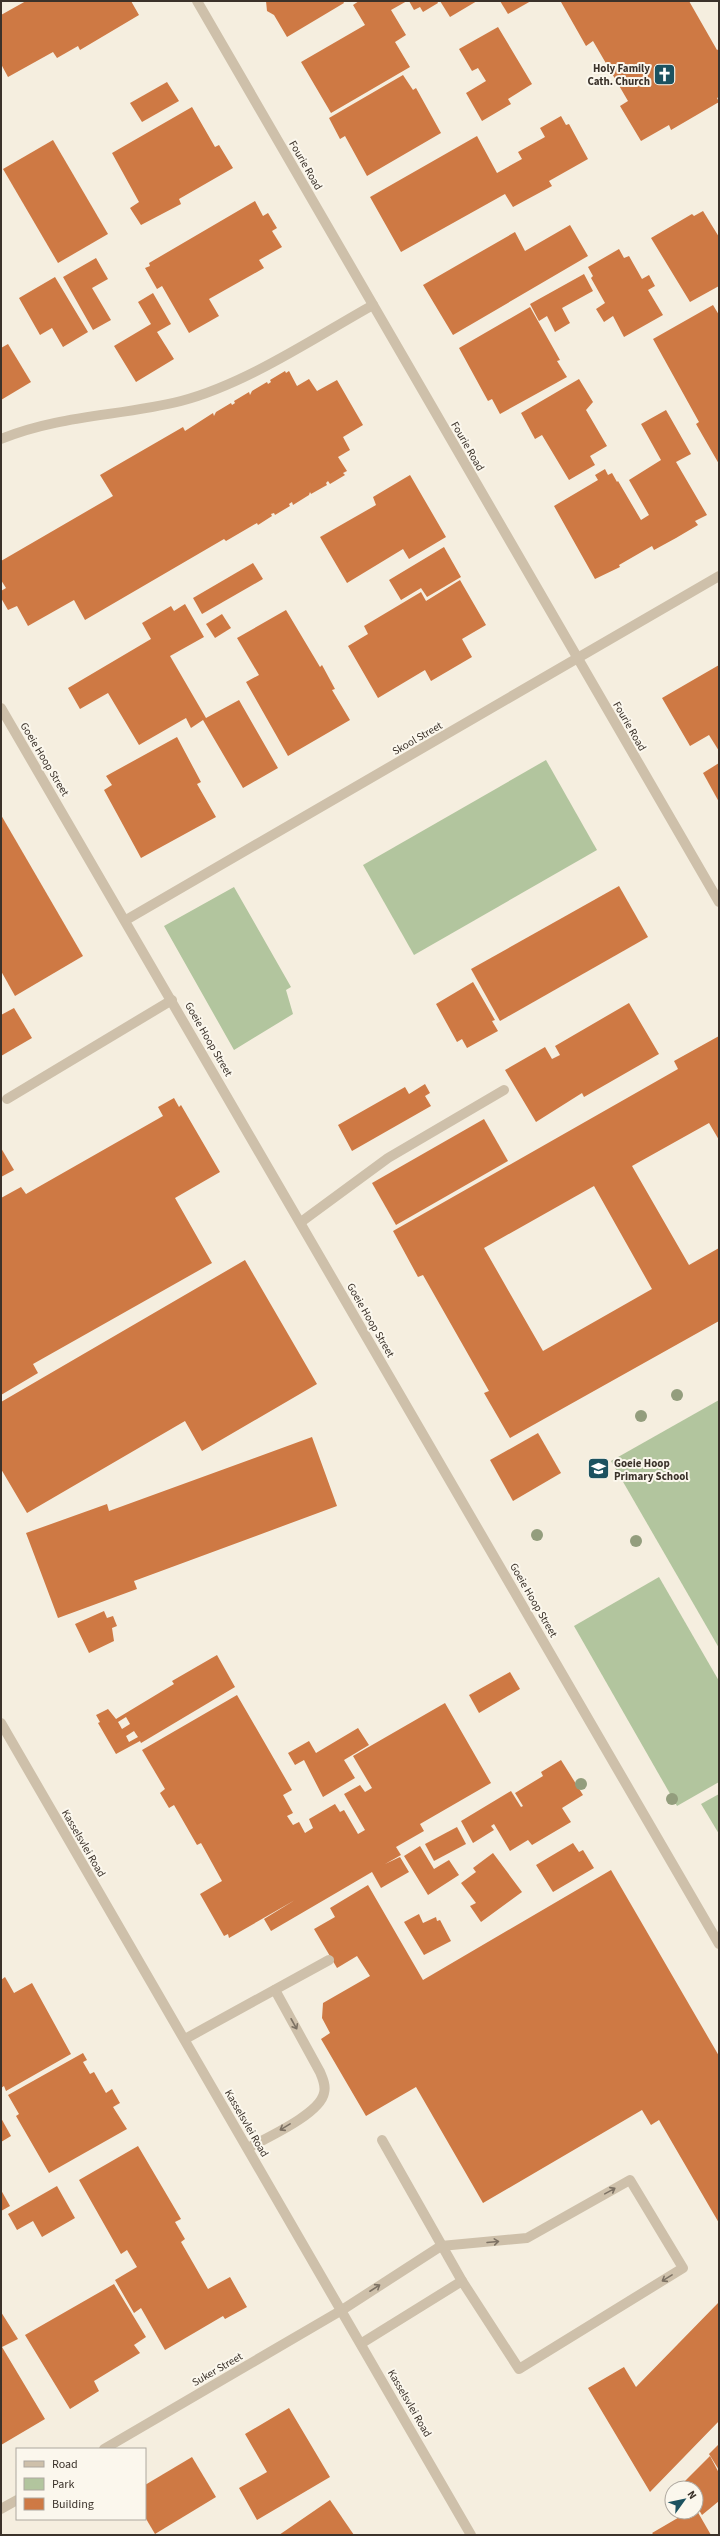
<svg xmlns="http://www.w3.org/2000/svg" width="720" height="2536" font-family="'Source Sans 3',sans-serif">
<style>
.green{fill:#b2c59e}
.building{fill:#ce7944;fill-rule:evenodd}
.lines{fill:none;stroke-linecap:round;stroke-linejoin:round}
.service{stroke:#cec0aa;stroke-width:10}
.minor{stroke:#cec0aa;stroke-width:10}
.tertiary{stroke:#cec0aa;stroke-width:10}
.tree{fill:#939d7d}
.oneway{stroke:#7d7264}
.labels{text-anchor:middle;stroke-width:4;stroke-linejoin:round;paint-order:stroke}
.poi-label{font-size:11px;font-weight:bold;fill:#3b322a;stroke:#fbf7ed;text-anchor:end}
.street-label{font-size:11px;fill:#3b322a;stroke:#fbf7ed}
</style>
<rect width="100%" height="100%" fill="#f5eedf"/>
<g class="green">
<path d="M546,760L597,850L414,955L363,865Z"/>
<path d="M234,887L291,987L286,990L293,1014L234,1050L164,926Z"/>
<path d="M719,1400V1648L611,1461Z"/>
<path d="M659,1577L719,1681V1782L677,1806L574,1626Z"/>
<path d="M719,1794V1834L701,1804Z"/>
</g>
<g class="building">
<path d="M26,1H131L139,15L80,50L78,46L57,58L53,52L8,77L1,64V15Z"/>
<path d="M266,1H343L344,3L287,37L274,15L267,11Z"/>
<path d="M359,1H407L391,10L406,35L395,42L410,67L331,113L301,62L365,25L353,5Z"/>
<path d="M409,1H437L438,3L423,12L420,7L414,10Z"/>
<path d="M440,1H477L450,17Z"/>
<path d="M500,1H531L508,14Z"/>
<path d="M689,1L717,50L719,49V97L717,98L719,102L671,130L669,125L641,141L620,106L628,101L593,41L586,46L561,2Z"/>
<path d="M498,27L532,84L508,99L511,104L482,121L466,93L486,81L478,68L472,71L459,49Z"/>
<path d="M403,75L413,90L416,88L441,133L367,176L345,136L340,139L329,118Z"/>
<path d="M167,82L179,101L142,122L130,103Z"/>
<path d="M192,107L215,147L219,145L233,168L179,199L181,204L141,225L130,208L139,202L112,153Z"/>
<path d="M561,116L566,125L569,124L588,159L549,181L552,186L513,207L505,194L401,252L370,197L477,136L497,173L522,159L518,152L545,137L540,128Z"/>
<path d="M53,140L108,234L58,263L3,169Z"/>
<path d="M255,201L263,216L268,213L277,228L272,231L282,247L259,260L264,268L209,299L219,316L189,333L162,286L157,289L145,268L150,266L149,263Z"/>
<path d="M703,211L719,237V286L690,302L651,238L692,214L694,216Z"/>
<path d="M570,225L588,256L453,335L423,285L515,232L525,251Z"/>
<path d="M619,249L624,258L629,256L642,279L649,275L655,286L648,290L663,315L624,337L613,316L604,322L596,309L605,303L591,278L593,276L588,267Z"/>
<path d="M96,258L108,279L92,288L111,320L93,330L63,277Z"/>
<path d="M584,274L593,291L562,308L570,323L555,332L547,316L539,321L530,304Z"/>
<path d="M55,277L88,332L63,347L52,328L40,335L19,298Z"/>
<path d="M153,293L171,324L157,332L174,359L136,382L114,346L151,324L138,302Z"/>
<path d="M713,305L719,315V464L696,424L699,422L653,339Z"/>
<path d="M530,307L560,360L557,361L567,377L500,414L492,399L488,401L459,348Z"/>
<path d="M8,344L31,382L1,400V348Z"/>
<path d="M285,371L286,373L289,371L297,386L309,379L317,391L337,380L363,425L343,437L350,450L338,457L347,471L343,473L345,475L330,484L328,481L326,483L327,485L311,494L310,492L309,495L293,505L292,502L289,504L290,506L275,515L274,513L271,514L272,516L258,525L257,523L226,541L224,539L85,620L74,600L28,626L17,606L8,610L1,598V591L6,588L1,580V561L113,496L100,475L183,427L185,431L213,413L214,416L216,412L231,403L232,405L235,403L234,401L249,392L250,395L252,391L267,382L268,384L271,382L270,380Z"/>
<path d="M579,379L593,402L586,410L607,446L590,456L595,465L569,480L542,435L535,439L521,413Z"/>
<path d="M666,410L691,454L676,462L707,515L695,521L698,525L676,538L654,550L652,546L619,565L620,567L595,579L554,506L598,480L595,475L605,469L608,475L612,473L617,482L618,481L641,520L649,515L629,480L661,460L641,424Z"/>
<path d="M410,475L446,537L409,559L403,549L347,583L320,537L376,505L373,497Z"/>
<path d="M444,547L461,577L427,597L421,588L401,600L389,580Z"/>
<path d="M253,563L263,579L202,614L193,598Z"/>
<path d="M460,580L486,625L462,639L472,657L431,681L425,670L378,698L348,646L368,634L364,626L421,592L426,601Z"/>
<path d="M185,604L204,637L170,656L206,718L239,700L278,768L243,788L203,720L191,728L186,718L139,745L108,693L80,709L68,688L151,639L142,623L171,606L174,611Z"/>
<path d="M286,610L320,667L322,665L335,689L332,690L350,720L288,756L246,682L259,675L237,638Z"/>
<path d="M222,614L231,628L215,638L206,624Z"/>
<path d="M719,665V751L709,735L690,746L662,698Z"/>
<path d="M177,737L201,782L197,784L216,817L141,858L104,790L112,785L106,776Z"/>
<path d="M719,763V802L703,773Z"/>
<path d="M1,815L83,956L15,996L1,971Z"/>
<path d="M619,886L648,937L500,1021L471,969Z"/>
<path d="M473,982L495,1020L492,1021L498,1031L467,1048L462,1039L457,1042L436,1004Z"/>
<path d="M629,1003L659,1054L584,1097L582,1093L536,1122L505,1070L545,1047L552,1059L560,1055L555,1046Z"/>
<path d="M14,1008L32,1038L1,1056V1015Z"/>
<path d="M719,1036V1140L709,1123L632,1166L689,1265L719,1248V1321L510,1438L484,1393L489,1391L423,1275L418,1277L393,1231L678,1069L674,1061ZM594,1186L652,1289L543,1351L484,1248Z"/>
<path d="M425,1084L430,1093L425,1096L431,1106L352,1151L338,1125L405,1087L409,1094Z"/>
<path d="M174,1098L179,1107L181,1105L220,1172L175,1198L212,1263L33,1364L38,1373L1,1395V1198L21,1187L26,1194L163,1116L158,1107Z"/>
<path d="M484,1119L508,1161L396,1225L372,1183Z"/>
<path d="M1,1148L14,1170L1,1177Z"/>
<path d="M245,1260L317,1384L202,1451L185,1421L27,1513L1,1469V1402Z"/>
<path d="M538,1433L561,1473L513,1501L490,1460Z"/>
<path d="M312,1437L337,1506L134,1581L137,1589L58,1618L26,1533L107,1504L109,1511Z"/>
<path d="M104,1611L107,1618L113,1616L117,1626L112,1628L114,1641L89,1653L75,1624Z"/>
<path d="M217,1655L235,1687L141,1743L140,1741L116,1754L98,1723L100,1722L96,1715L108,1709L116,1719L174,1684L172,1681ZM126,1717L130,1724L122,1729L118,1722ZM134,1731L138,1737L129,1742L126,1736Z"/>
<path d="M510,1672L520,1689L479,1713L469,1695Z"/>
<path d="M237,1695L292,1790L283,1795L293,1813L287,1816L293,1825L299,1822L305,1833L313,1828L309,1819L335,1804L340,1812L344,1810L358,1834L365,1830L344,1794L360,1785L365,1792L372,1788L353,1756L445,1703L491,1783L420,1824L424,1831L396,1847L401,1855L385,1864L400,1857L409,1872L381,1888L372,1872L271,1931L264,1919L295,1900L229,1938L228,1934L224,1936L200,1894L222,1881L201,1843L197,1845L174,1805L169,1808L160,1793L165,1789L142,1750Z"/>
<path d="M358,1728L369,1745L344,1760L355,1778L323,1797L304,1760L295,1765L288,1753L309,1741L316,1753Z"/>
<path d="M561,1760L583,1795L562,1808L571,1822L532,1845L528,1840L510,1851L494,1824L491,1826L494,1830L473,1843L461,1821L511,1791L521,1807L523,1806L515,1793L543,1776L541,1772Z"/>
<path d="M457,1827L466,1844L434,1861L425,1844Z"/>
<path d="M573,1843L579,1852L583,1850L594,1868L553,1892L536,1865Z"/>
<path d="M420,1846L434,1869L449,1860L459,1875L428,1895L404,1856Z"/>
<path d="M493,1853L522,1892L481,1922L470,1906L476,1903L461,1883L476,1872L473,1868Z"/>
<path d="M611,1870L719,2056V2223L659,2120L651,2125L642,2110L483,2203L416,2087L366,2116L321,2039L330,2033L322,2018L323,2003L370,1976L357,1956L337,1968L314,1929L335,1917L330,1908L368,1885L423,1980Z"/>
<path d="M419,1914L423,1923L436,1917L437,1921L440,1920L451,1941L424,1955L404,1922Z"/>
<path d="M5,1977L14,1993L32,1983L71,2054L6,2091L4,2086L1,2088V1980Z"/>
<path d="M83,2053L87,2060L83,2062L90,2074L94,2072L106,2093L112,2089L120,2103L113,2107L127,2129L49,2173L16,2116L19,2114L8,2095Z"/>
<path d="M1,2118L11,2136L1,2142Z"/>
<path d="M138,2146L181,2219L175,2222L185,2239L181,2242L208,2289L230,2277L247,2307L225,2319L223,2316L165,2350L141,2308L134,2313L115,2280L137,2267L127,2250L121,2254L79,2180Z"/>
<path d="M57,2186L75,2218L42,2237L33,2221L17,2230L8,2214Z"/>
<path d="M1,2190L10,2206L1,2211Z"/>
<path d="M114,2284L146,2337L134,2345L140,2353L94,2381L99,2391L70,2409L25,2335Z"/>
<path d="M719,2302V2421L650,2492L588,2388L624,2367L636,2387Z"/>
<path d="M1,2312L18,2339L2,2347L45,2419L1,2445Z"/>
<path d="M289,2408L330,2477L257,2520L239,2488L267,2472L245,2434Z"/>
<path d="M719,2444V2470L709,2454Z"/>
<path d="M710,2456L719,2473V2501L702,2515L696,2505V2488H687L684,2482Z"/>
<path d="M192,2457L216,2497L155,2534L145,2517V2485Z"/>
<path d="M330,2500L354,2535H279Z"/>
<path d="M696,2509L711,2535H654L652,2533L688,2512H696Z"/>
</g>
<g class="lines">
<g class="service">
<path d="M1,439C59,415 121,416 181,401C246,384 314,338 373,305"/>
<path d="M7,1099L172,1000"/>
<path d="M301,1222L388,1158L504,1090"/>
<path d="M185,2039L329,1960"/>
<path d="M382,2140L462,2281"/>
<path d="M248,2148C266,2138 320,2114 324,2093C326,2086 323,2079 320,2072L275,1990"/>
<path d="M342,2310L441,2246L527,2238L630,2180L683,2268L519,2369L462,2281L362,2343"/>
</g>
<g class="minor">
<path d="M197,1L719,902"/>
<path d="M1,708L719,1944"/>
<path d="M126,920L719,576"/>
<path d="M104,2449L342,2310"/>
<path d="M1,2509L17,2500"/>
</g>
<path class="tertiary" d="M1,1723L471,2535"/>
</g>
<g class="tree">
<circle cx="677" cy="1395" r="6"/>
<circle cx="641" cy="1416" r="6"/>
<circle cx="537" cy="1535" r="6"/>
<circle cx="636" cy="1541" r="6"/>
<circle cx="581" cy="1784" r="6"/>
<circle cx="672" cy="1799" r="6"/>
</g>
<defs><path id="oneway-shaft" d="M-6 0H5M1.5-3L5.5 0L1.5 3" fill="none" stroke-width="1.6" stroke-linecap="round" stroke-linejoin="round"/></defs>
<g class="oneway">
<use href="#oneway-shaft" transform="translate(294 2024) rotate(61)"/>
<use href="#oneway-shaft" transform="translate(285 2127) rotate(149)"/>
<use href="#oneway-shaft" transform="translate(610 2191) rotate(-29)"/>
<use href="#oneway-shaft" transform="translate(493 2242) rotate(-5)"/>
<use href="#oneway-shaft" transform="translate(667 2278) rotate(148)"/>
<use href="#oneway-shaft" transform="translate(375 2288) rotate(-33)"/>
</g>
<defs>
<symbol id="church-square" viewBox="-11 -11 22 22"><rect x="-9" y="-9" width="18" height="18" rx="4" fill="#1c5260" stroke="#fbf7ed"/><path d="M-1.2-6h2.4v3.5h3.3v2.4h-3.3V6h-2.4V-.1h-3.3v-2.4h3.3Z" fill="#fff"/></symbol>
<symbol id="school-square" viewBox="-11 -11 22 22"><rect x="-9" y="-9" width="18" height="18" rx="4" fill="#1c5260" stroke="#fbf7ed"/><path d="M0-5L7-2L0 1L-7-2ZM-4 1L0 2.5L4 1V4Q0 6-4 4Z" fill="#fff"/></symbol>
</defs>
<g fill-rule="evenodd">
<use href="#church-square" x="652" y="62" width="25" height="25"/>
<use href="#school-square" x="586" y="1456" width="25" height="25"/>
</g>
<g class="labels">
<g class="poi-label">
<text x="650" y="72">Holy Family<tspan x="650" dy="13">Cath. Church</tspan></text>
<text x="614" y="1467" text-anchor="start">Goeie Hoop<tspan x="614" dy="13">Primary School</tspan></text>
</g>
<g class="street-label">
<text transform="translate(306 165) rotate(60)" y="4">Fourie Road</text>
<text transform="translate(468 446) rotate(60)" y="4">Fourie Road</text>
<text transform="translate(630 726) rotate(60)" y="4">Fourie Road</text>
<text transform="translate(417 738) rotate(-30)" y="4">Skool Street</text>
<text transform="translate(45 759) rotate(59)" y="4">Goeie Hoop Street</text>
<text transform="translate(209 1039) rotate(60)" y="4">Goeie Hoop Street</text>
<text transform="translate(371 1320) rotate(60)" y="4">Goeie Hoop Street</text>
<text transform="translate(534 1600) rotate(60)" y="4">Goeie Hoop Street</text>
<text transform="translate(84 1843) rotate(60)" y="4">Kasselsvlei Road</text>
<text transform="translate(247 2123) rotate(60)" y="4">Kasselsvlei Road</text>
<text transform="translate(217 2369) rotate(-30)" y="4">Suker Street</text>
<text transform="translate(410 2403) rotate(60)" y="4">Kasselsvlei Road</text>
</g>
</g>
<rect width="720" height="2536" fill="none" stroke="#3b322a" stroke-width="4"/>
<rect x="16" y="2448" width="130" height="72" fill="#fbf7ed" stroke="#aea89f"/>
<rect x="24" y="2461" width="20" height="6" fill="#cec0aa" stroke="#aea89f"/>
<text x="52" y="2468" font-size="12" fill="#3b322a">Road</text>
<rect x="24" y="2478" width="20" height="12" fill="#b2c59e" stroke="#aea89f"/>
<text x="52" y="2488" font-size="12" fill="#3b322a">Park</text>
<rect x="24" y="2498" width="20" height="12" fill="#ce7944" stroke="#aea89f"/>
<text x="52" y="2508" font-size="12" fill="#3b322a">Building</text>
<g transform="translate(684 2500) rotate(57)"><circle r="19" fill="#fbf7ed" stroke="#aea89f"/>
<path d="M0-3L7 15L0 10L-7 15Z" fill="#1c5260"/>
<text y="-6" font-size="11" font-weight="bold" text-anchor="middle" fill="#3b322a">N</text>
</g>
</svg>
